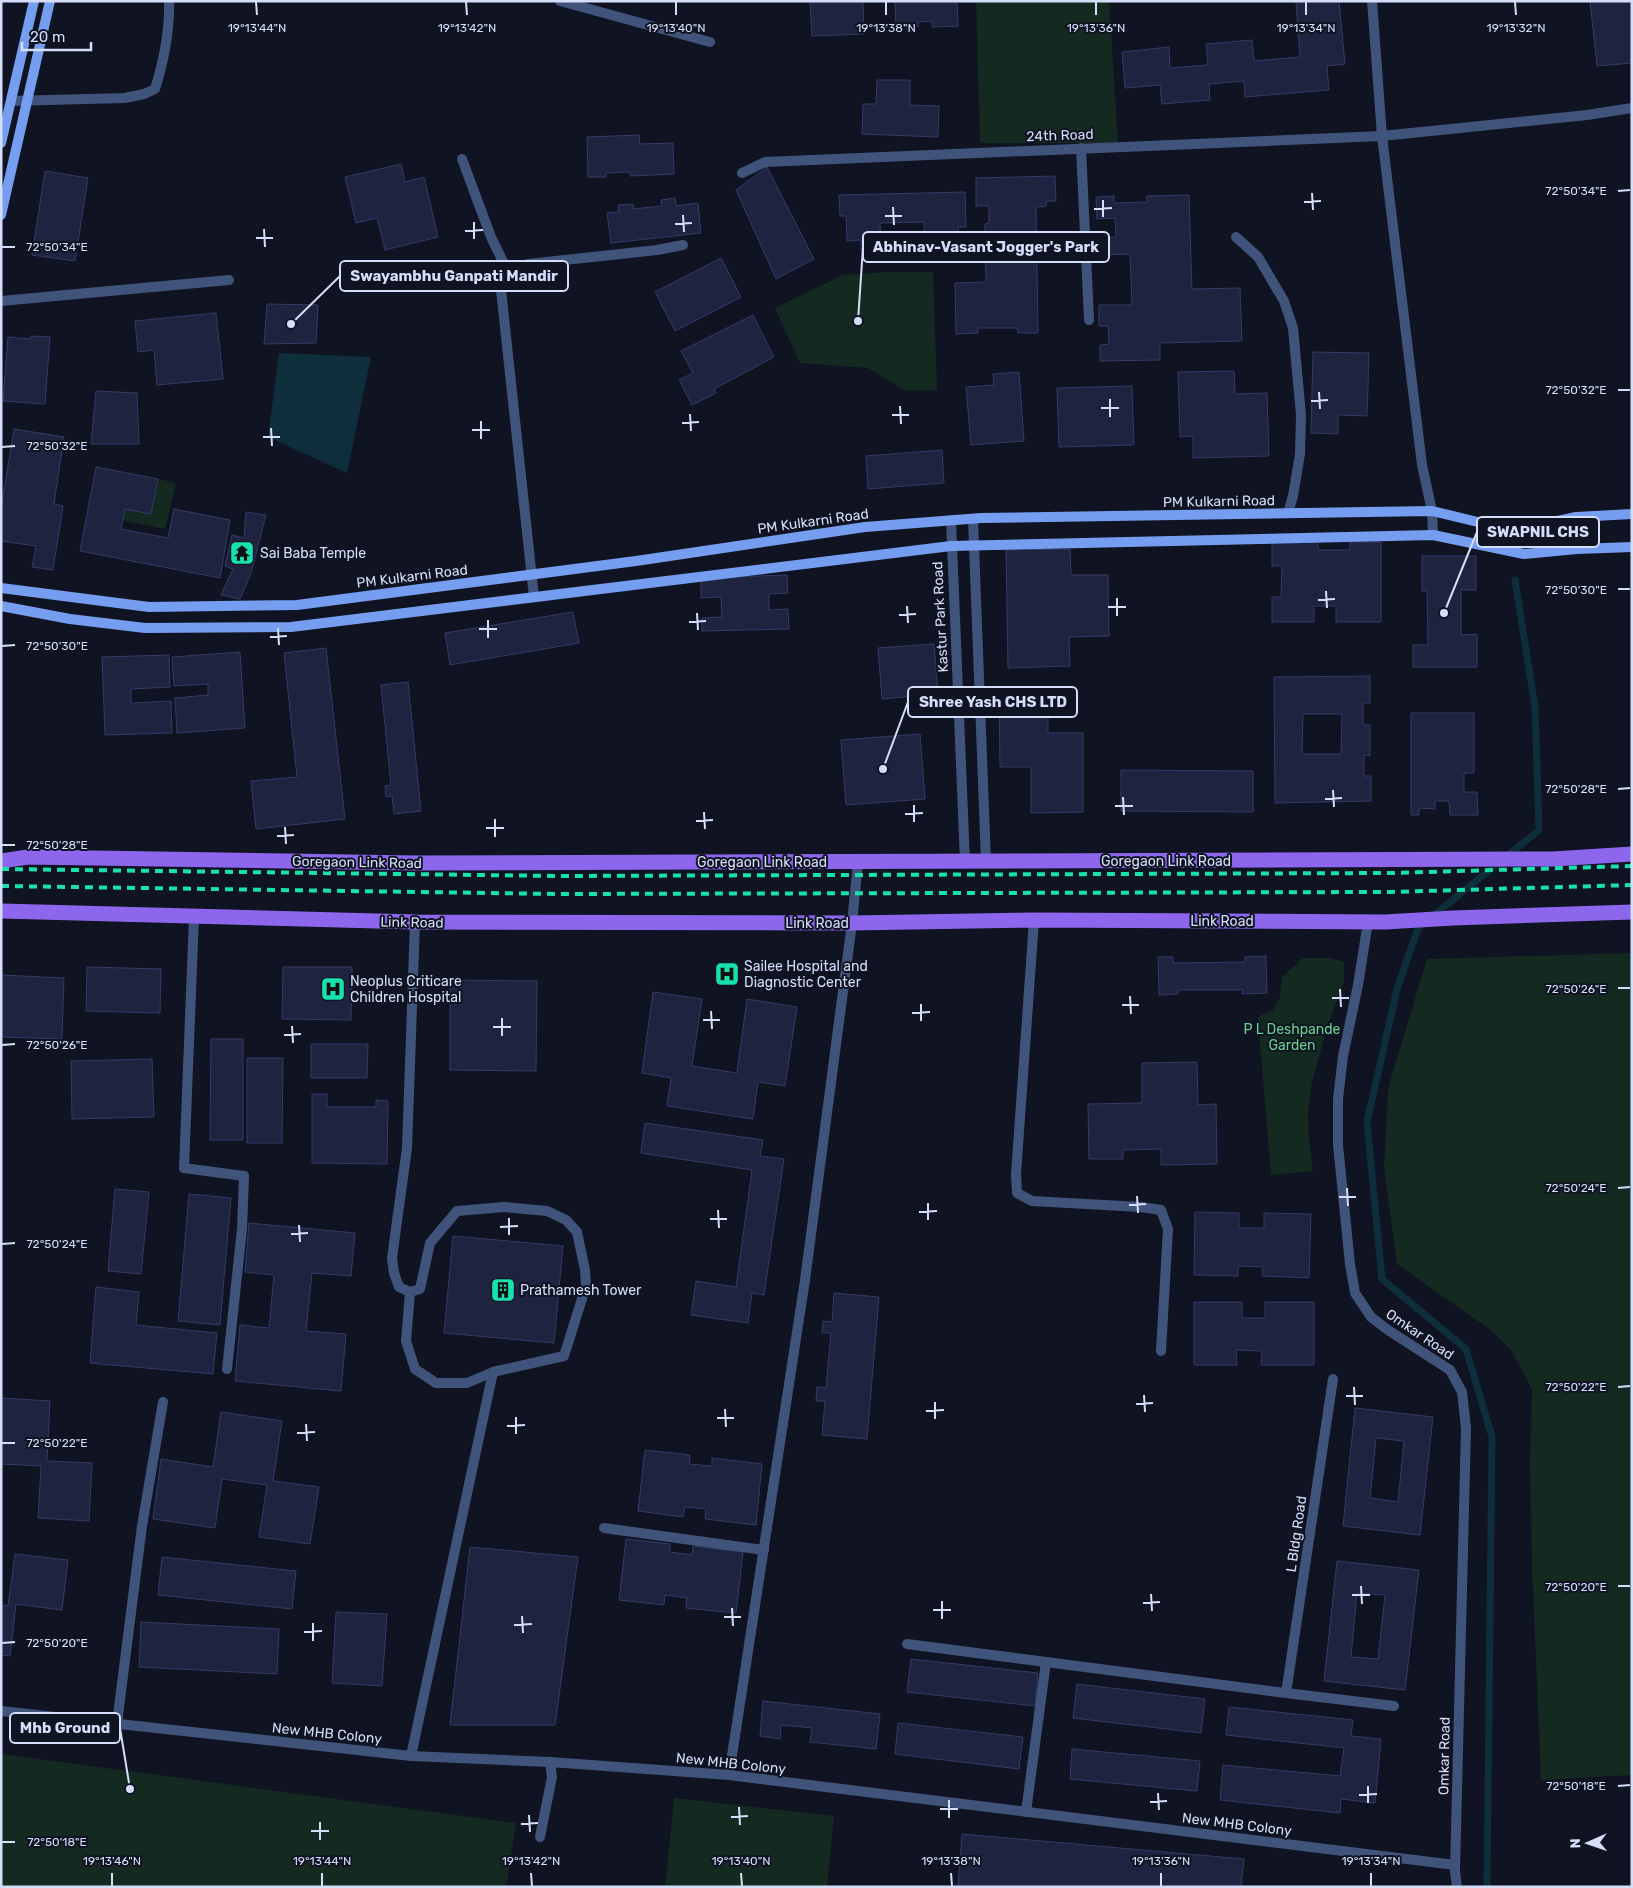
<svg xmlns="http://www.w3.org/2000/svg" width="1633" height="1888" font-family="Rubik,sans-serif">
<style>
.green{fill:#142a21}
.water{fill:#0f2e3b}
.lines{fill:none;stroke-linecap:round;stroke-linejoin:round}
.stream{stroke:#0f2e3b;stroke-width:7}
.building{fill:#1e2340;stroke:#333b69;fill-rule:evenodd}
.lane{stroke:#40537b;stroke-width:10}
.street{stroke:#40537b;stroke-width:10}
.secondary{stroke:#769ef0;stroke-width:10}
.primary{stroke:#8c67ee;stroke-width:15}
.rail{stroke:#19e1ae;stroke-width:4;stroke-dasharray:8 6;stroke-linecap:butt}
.ticks{fill:none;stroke:#d4defa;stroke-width:2}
.labels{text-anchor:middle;stroke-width:4;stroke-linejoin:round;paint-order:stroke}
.street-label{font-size:14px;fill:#d4defa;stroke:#101321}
.poi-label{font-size:14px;fill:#d4defa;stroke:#101321;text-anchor:start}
.park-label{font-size:14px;fill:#69d292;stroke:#101321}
.ticks-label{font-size:12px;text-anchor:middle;fill:#d4defa;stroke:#101321;stroke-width:4;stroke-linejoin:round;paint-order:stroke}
.leader{fill:none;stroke:#d4defa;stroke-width:2}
.callout-dot{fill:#d4defa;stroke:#101321;stroke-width:2}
.callout{fill:#101321;stroke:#d4defa;stroke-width:2}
.callout-label{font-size:15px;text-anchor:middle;font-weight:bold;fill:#d4defa}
</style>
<rect width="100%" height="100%" fill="#101321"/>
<g class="green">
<path d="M976,1H1109L1118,143H980Z"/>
<path d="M886,272H933L937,390L906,391L868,368L800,363L775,308L843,275Z"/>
<path d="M158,479L176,483L165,529L116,519L120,503L153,508Z"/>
<path d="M1632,953V1775L1541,1780L1532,1566L1530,1463L1532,1389L1511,1350L1492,1331L1397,1264L1384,1168L1388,1088L1427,959Z"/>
<path d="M1303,958H1330L1344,962V982L1328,1025L1312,1082L1308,1113L1309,1140L1313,1171L1271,1175L1258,1017L1273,1010L1280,997L1282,977Z"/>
<path d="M1,1754L516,1823L506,1887H1Z"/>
<path d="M674,1798L834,1816L827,1887H665Z"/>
</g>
<path class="water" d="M279,353L371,357L347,473L268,437Z"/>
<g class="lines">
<path class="stream" d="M1487,1887L1492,1437L1466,1349L1382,1279L1367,1122L1397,989L1418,928L1539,830L1535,707L1515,580"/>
</g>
<g class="building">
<path d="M810,1H863L864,34L812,36Z"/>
<path d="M895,1H957L958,26L932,27V21L918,22V27L896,29Z"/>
<path d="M1296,1H1339L1345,64L1327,66L1329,90L1245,97L1244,81L1209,84L1210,100L1162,104L1160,85L1125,88L1122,52L1169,47L1170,68L1208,65L1206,44L1252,40L1254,61L1300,57Z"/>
<path d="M1590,1H1632V63L1597,66Z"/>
<path d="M877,80H910V105L939,106L938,137L862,134L863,104H876Z"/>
<path d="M639,135L640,144L673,143L674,174L630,176V172L606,173V177H588L587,137Z"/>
<path d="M401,164L405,182L424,177L438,237L385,250L377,218L356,223L345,177Z"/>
<path d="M767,167L814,259L776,279L736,190Z"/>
<path d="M45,171L88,178L75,261L32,255Z"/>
<path d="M1055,176L1056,201H1047L1046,206L1036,207L1038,333H1018L1017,328H978V333L956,334L955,283L986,282L985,224L989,223V206H976V178Z"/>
<path d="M965,192L966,227H958L959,260H925L924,222L880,223L881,249L861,250V240L847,241L846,216H840L839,195Z"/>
<path d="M1189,195L1192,289L1240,288L1242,341L1160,343V360L1100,361V345L1109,344L1108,326H1099V305H1132L1130,254L1098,255L1097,238L1116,237L1115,218L1097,219L1096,197L1114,196V203L1147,202V196Z"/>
<path d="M675,198L676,206L698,203L701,233L611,243L607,213L619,212L618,205L633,204V209L662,206L661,200Z"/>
<path d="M721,258L741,297L675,331L655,292Z"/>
<path d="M267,304L318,305L316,343L264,344Z"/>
<path d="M216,313L223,379L157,385L154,350L138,352L135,321Z"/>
<path d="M753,315L774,357L714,389L716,393L692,405L679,380L693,373L681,351Z"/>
<path d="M31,336L50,337L45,404L3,401L8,337L31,339Z"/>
<path d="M1313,352L1369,353L1367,416L1338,415V434L1311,433Z"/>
<path d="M1234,371L1235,394L1267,393L1269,456L1193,458V436L1180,437L1178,372Z"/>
<path d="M1019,372L1024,441L971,445L966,387L994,385L993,374Z"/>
<path d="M1132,386L1134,445L1059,447L1057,388Z"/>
<path d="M96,391L137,393L139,444H91Z"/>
<path d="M14,429L64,437L54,504L63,506L53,570L32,567L36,546L1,541V509Z"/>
<path d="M942,450L944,483L868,489L866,456Z"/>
<path d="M96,467L158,479L151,514L125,509L121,529L168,538L174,509L230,520L220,578L80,551Z"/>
<path d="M246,512L266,515L251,573L240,599L221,595L233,569L225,566L232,535L244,538Z"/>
<path d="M1272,542H1318V550H1350V542H1381V622H1336V606H1314V622H1272V597H1281L1282,566H1272Z"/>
<path d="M1070,549L1071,575H1108L1109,636L1069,637L1070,666L1008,668L1006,550Z"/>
<path d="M1422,556H1476V590H1461V635L1477,634V667H1413V645H1428L1427,591H1422Z"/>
<path d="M787,575L788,593L769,594V610L788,609L789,629L702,631V618L722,617L721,597L701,598V578Z"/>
<path d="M573,612L579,643L450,665L445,633Z"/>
<path d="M934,644L938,694L882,699L878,648Z"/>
<path d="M326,648L345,819L256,829L251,781L297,777L284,653Z"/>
<path d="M240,652L245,728L177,733L175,698L208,695V684L174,686L172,657Z"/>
<path d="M169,655L170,687L131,689V703L171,701L172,733L105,735L102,657Z"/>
<path d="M1370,676V703H1363V725H1370V756L1364,755V776H1371V801L1275,803L1274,677ZM1303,714H1342L1341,754H1302Z"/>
<path d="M408,682L421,811L394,814L392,796L386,797L385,786L391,785L381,685Z"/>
<path d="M1048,695V733H1083V812L1031,813V767H1000L999,696Z"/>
<path d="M1411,713H1474V773H1464V792H1477L1478,815H1450L1449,801H1435V809L1419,808V815H1411Z"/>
<path d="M920,734L925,799L846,805L841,740Z"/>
<path d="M1121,770L1253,771V812L1121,811Z"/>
<path d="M1266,956L1267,993L1242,994L1243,990H1178V994L1159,995L1158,957H1173V963L1245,962V957Z"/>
<path d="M87,967L161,969L160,1013L86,1011Z"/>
<path d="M283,967H352L351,1020L282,1019Z"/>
<path d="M1,975L64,978L62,1039L1,1037Z"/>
<path d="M450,980L537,981L536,1071L450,1070Z"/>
<path d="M653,992L702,999L692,1066L737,1073L747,999L797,1007L785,1086L758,1082L753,1119L667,1106L671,1078L642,1073Z"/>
<path d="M211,1039H243V1140H210Z"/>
<path d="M311,1044H368L367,1078H311Z"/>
<path d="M247,1058H283L282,1143H247Z"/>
<path d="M152,1059L154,1117L72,1119L71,1061Z"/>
<path d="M1197,1062L1198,1105L1216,1104L1217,1164L1161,1165V1149L1123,1150V1159H1089L1088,1104L1142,1103V1063Z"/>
<path d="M312,1094H327V1107H376V1100L388,1101L387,1164L312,1163Z"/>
<path d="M645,1123L763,1140L760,1156L784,1159L764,1295L752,1293L748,1323L691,1315L696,1281L736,1287L752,1170L641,1153Z"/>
<path d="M115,1189L149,1192L141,1274L108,1271Z"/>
<path d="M189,1194L231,1198L220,1325L178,1321Z"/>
<path d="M1195,1212L1239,1213V1228H1264V1213L1311,1214L1309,1278L1262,1276L1263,1267L1238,1266V1276L1194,1275Z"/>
<path d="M249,1223L355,1233L351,1276L312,1273L306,1331L346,1334L341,1391L235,1381L240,1325L269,1328L274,1275L245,1272Z"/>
<path d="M453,1236L563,1246L554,1343L444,1333Z"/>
<path d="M96,1287L139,1292L136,1325L217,1333L213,1374L90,1363Z"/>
<path d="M834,1293L879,1297L867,1439L822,1435L825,1401H816L817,1387L826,1388L831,1333H822L823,1321L832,1322Z"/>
<path d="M1194,1302H1242V1318H1265V1302H1314V1365H1261L1262,1351L1236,1350L1237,1365H1194Z"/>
<path d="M1,1398L50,1401L47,1461L92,1463L89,1521L38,1518L41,1466L1,1464Z"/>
<path d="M1355,1408L1433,1417L1420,1535L1343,1526ZM1376,1438L1404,1441L1398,1502L1370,1498Z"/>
<path d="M221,1412L282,1421L273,1481L319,1487L310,1544L259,1537L267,1485L222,1479L215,1528L153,1519L161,1459L213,1467Z"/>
<path d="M645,1450L690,1455L689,1464L712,1466V1458L762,1464L756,1525L705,1519L706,1509L685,1507L683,1517L638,1511Z"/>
<path d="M626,1539L670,1544V1552L692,1555L693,1546L743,1552L736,1613L686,1608L687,1598L665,1595L664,1605L619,1600Z"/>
<path d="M470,1547L578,1557L555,1725H450Z"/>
<path d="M15,1554L68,1560L62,1610L16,1604L10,1656L1,1655V1605L8,1606Z"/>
<path d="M162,1557L296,1571L292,1609L158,1595Z"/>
<path d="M1337,1561L1419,1570L1405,1690L1324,1681ZM1357,1593L1385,1595L1378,1659L1351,1657Z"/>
<path d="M336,1612L387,1614L382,1686L332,1683Z"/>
<path d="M141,1622L279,1629L277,1674L139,1667Z"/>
<path d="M911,1659L1038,1673L1035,1706L907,1692Z"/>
<path d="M1077,1684L1205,1699L1201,1733L1073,1718Z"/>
<path d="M763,1701L880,1714L876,1749L810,1742L812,1728L781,1725L780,1739L760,1736Z"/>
<path d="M1229,1707L1353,1720L1351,1736L1381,1739L1375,1803L1341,1799L1340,1813L1220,1800L1223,1765L1340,1776L1344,1748L1226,1735Z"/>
<path d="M898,1723L1023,1737L1019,1769L895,1754Z"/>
<path d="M1072,1749L1200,1761L1197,1791L1070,1779Z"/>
<path d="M962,1834L1244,1859L1241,1887H958Z"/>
</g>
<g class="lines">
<g class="lane">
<path d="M1081,148L1089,320"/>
<path d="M1236,237L1258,257L1284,301L1293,328L1301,415L1300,454L1293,496L1288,513"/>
<path d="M604,1528L764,1550"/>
<path d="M540,1837L552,1777L550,1762"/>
</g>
<g class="street">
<path d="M560,1L710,42"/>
<path d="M1372,1L1382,136L1422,465L1432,511L1433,535"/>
<path d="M11,101L125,98L144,94L155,89C164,60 170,32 169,1"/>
<path d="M462,159L491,237L509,274"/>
<path d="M742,173L765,162L1382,136L1587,115L1632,108"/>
<path d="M1,301L229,280"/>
<path d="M973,519L986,862"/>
<path d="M951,520L965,862"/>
<path d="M534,597L501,290L509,274L528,264L657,250L683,245"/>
<path d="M194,917L184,1168L244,1176L242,1229L227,1369"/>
<path d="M1034,920L1016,1174L1017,1193L1032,1201L1141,1207L1161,1210L1168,1229L1161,1351"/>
<path d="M1368,922L1358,985L1343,1056L1338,1099V1145L1350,1264L1355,1293L1371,1317L1388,1330L1450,1370L1462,1392L1466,1428L1455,1871L1457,1887"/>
<path d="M410,1292L406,1341L415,1369L436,1383H467L493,1372L564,1356L586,1286L585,1270L577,1232L566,1220L547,1211L504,1207L457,1211L430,1243L420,1289L410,1292L399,1287L394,1273L392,1258L407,1148L415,922"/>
<path d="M907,1644L1286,1693L1394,1706"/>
<path d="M1286,1693L1333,1379"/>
<path d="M1,1711L411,1756L550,1762L729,1775L1455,1865"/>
<path d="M117,1723L142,1526L163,1402"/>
<path d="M411,1756L493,1372"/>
<path d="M729,1775L805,1280L852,923L858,862"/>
<path d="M1026,1812L1046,1662"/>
</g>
<g class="secondary">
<path d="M1,143L34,1"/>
<path d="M1,215L50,1"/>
<path d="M1,588L149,607L297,605L636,561L865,527L981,518L1432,511L1482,523L1525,528L1576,517L1632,514"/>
<path d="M1,606L70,619L145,628L291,627L951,546L1433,535L1524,554L1577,549L1632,547"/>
</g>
<g class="primary">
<path d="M1,861L28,857L416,863L1553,859L1632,854"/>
<path d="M1,911L415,922L852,923L1034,920L1385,922L1453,918L1632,912"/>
</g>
<g class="rail">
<path d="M1,869L559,876L1391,873L1632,866"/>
<path d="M1,886L559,894L1390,892L1632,885"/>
</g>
</g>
<path class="ticks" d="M256,2L257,15M466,2L467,15M676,2V15M886,2V15M1096,2V15M1306,2V15M1515,2L1516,15M1618,191L1630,190M1312,193L1313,210M1103,200V217M1304,202L1321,201M893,207L894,225M1094,209L1112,208M683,215L684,232M885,216H902M474,222V239M675,224L692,223M264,229L265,247M465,231L483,230M256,238H273M2,247H15M1618,390H1630M1319,392L1320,409M1110,399V417M1311,401L1328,400M900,406L901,424M1101,408H1119M690,414L691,431M892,415H909M481,421V439M682,423L699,422M271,428L272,446M472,430H490M263,437H280M2,447L15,446M1618,589H1630M1326,591L1327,608M1117,598V616M1318,600L1335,599M907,606L908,623M1108,607H1126M697,613L698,630M899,615L916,614M488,620V638M689,622L706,621M278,628L279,645M479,629H497M270,637L287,636M2,646L15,645M1618,789L1630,788M1333,790L1334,807M1123,797L1124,815M1325,799L1342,798M914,805V822M1115,806H1133M704,812L705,829M905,814L923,813M495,819V837M696,821L713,820M285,827L286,844M486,828H504M277,836L294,835M2,845H15M1618,988H1630M1340,989L1341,1007M1130,996L1131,1014M1332,998H1349M921,1004V1021M1122,1005H1139M711,1011L712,1029M912,1013L930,1012M502,1018V1036M703,1020H720M292,1026L293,1043M493,1027H511M284,1035L301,1034M2,1045L15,1044M1347,1188L1348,1206M1618,1188L1630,1187M1137,1196L1138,1213M1339,1197H1356M928,1203V1220M1129,1205L1146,1204M718,1210L719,1228M919,1212L937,1211M509,1218V1235M710,1219H727M299,1225L300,1242M500,1227L518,1226M291,1234L308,1233M2,1244L15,1243M1354,1387L1355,1405M1618,1387L1630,1386M1144,1395L1145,1412M1346,1396H1363M935,1402V1419M1136,1404L1153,1403M725,1409L726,1427M926,1411L944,1410M516,1417V1434M717,1418H734M306,1424L307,1441M507,1426L525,1425M297,1433L315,1432M2,1443H15M1361,1586L1362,1604M1618,1586H1630M1151,1594L1152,1611M1352,1595H1370M942,1601V1619M1143,1603L1160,1602M732,1608L733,1626M933,1610H951M522,1616L523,1633M724,1617H741M313,1623V1641M514,1625L532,1624M304,1632L322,1631M2,1643L15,1642M1368,1786V1803M1618,1786L1630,1785M1158,1793L1159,1810M1359,1795L1377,1794M949,1800V1818M1150,1802L1167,1801M739,1807L740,1825M940,1809H958M529,1815L530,1832M731,1817L748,1816M320,1822V1840M521,1824L538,1823M311,1831H329M2,1842H15M112,1873V1886M322,1873V1886M531,1873L532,1886M741,1873L742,1886M951,1873L952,1886M1161,1873V1886M1371,1873V1886"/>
<defs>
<symbol id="temple-square" viewBox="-11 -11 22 22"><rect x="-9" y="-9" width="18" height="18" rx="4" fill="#19e1ae" stroke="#101321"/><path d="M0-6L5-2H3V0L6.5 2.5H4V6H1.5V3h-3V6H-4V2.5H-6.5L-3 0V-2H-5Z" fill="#111"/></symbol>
<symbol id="hospital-square" viewBox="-11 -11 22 22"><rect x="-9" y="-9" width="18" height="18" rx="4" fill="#19e1ae" stroke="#101321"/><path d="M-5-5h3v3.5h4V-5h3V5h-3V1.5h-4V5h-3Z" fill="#111"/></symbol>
<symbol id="building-square" viewBox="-11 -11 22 22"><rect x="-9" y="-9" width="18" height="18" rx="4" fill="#19e1ae" stroke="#101321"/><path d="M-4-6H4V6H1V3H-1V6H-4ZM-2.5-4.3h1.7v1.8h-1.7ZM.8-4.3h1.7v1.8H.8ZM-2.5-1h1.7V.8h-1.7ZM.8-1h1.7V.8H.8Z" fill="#111"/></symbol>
</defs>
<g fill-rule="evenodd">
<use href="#temple-square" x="228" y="539" width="28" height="28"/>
<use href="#hospital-square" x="713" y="960" width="28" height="28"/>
<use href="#hospital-square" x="319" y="975" width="28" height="28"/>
<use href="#building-square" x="489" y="1276" width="28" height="28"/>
</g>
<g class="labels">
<g class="street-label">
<text transform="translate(1060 135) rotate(-2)" y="5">24th Road</text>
<text transform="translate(1219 501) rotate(-1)" y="5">PM Kulkarni Road</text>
<text transform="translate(813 521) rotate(-8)" y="5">PM Kulkarni Road</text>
<text transform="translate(412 576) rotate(-7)" y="5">PM Kulkarni Road</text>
<text transform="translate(940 617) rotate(-93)" y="5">Kastur Park Road</text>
<text x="1166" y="866">Goregaon Link Road</text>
<text transform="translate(357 862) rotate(1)" y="5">Goregaon Link Road</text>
<text x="762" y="867">Goregaon Link Road</text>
<text x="1222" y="926">Link Road</text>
<text transform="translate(412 922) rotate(1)" y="5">Link Road</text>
<text x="817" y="928">Link Road</text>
<text transform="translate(1420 1334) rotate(34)" y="5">Omkar Road</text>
<text transform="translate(1296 1534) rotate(-82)" y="5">L Bldg Road</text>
<text transform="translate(327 1733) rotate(6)" y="5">New MHB Colony</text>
<text transform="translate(1444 1756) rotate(-89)" y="5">Omkar Road</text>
<text transform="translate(731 1763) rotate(6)" y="5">New MHB Colony</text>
<text transform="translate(1237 1824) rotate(7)" y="5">New MHB Colony</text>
</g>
<g class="poi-label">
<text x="260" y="558">Sai Baba Temple</text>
<text x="744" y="971">Sailee Hospital and<tspan x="744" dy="16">Diagnostic Center</tspan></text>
<text x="350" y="986">Neoplus Criticare<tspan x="350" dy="16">Children Hospital</tspan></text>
<text x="520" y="1295">Prathamesh Tower</text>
</g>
<g class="park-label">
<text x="1292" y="1034">P L Deshpande<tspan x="1292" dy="16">Garden</tspan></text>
</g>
</g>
<g class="ticks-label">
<text x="257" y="32">19°13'44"N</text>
<text x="467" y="32">19°13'42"N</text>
<text x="676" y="32">19°13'40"N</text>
<text x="886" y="32">19°13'38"N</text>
<text x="1096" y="32">19°13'36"N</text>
<text x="1306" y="32">19°13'34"N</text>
<text x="1516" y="32">19°13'32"N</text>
<text x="1576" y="195">72°50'34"E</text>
<text x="57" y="251">72°50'34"E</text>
<text x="1576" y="394">72°50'32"E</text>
<text x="57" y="450">72°50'32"E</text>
<text x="1576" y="594">72°50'30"E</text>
<text x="57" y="650">72°50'30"E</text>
<text x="1576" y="793">72°50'28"E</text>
<text x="57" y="849">72°50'28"E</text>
<text x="1576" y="993">72°50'26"E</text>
<text x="57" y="1049">72°50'26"E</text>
<text x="1576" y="1192">72°50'24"E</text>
<text x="57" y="1248">72°50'24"E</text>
<text x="1576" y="1391">72°50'22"E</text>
<text x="57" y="1447">72°50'22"E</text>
<text x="1576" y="1591">72°50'20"E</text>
<text x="57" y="1647">72°50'20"E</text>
<text x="1576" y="1790">72°50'18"E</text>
<text x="57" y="1846">72°50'18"E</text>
<text x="112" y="1865">19°13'46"N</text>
<text x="322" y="1865">19°13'44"N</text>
<text x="531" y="1865">19°13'42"N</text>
<text x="741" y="1865">19°13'40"N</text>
<text x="951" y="1865">19°13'38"N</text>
<text x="1161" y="1865">19°13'36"N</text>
<text x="1371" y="1865">19°13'34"N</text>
</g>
<path class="leader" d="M858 321L863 247M291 324L340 276M1444 613L1477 532M883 769L908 702M130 1789L120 1728"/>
<g class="callout-dot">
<circle cx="858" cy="321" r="5"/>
<circle cx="291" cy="324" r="5"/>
<circle cx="1444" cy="613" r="5"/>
<circle cx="883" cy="769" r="5"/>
<circle cx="130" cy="1789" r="5"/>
</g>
<g class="callout">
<rect x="863" y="232" width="246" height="30" rx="5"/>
<rect x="340" y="261" width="228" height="30" rx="5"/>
<rect x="1477" y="517" width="122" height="30" rx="5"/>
<rect x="908" y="687" width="169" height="30" rx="5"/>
<rect x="10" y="1713" width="110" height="30" rx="5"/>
</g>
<g class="callout-label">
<text x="986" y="252">Abhinav-Vasant Jogger's Park</text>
<text x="454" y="281">Swayambhu Ganpati Mandir</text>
<text x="1538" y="537">SWAPNIL CHS</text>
<text x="993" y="707">Shree Yash CHS LTD</text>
<text x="65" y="1733">Mhb Ground</text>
</g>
<rect width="1633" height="1888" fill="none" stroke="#d4defa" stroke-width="5"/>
<g transform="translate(1588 1843) rotate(268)" stroke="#101321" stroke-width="4" paint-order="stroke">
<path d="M0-4L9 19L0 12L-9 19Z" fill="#d4defa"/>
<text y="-8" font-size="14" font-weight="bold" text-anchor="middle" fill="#d4defa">N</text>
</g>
<path d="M22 42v8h69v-8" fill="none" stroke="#d4defa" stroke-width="2.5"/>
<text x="30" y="42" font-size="15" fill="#d4defa" stroke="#101321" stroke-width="4" paint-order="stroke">20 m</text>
</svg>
